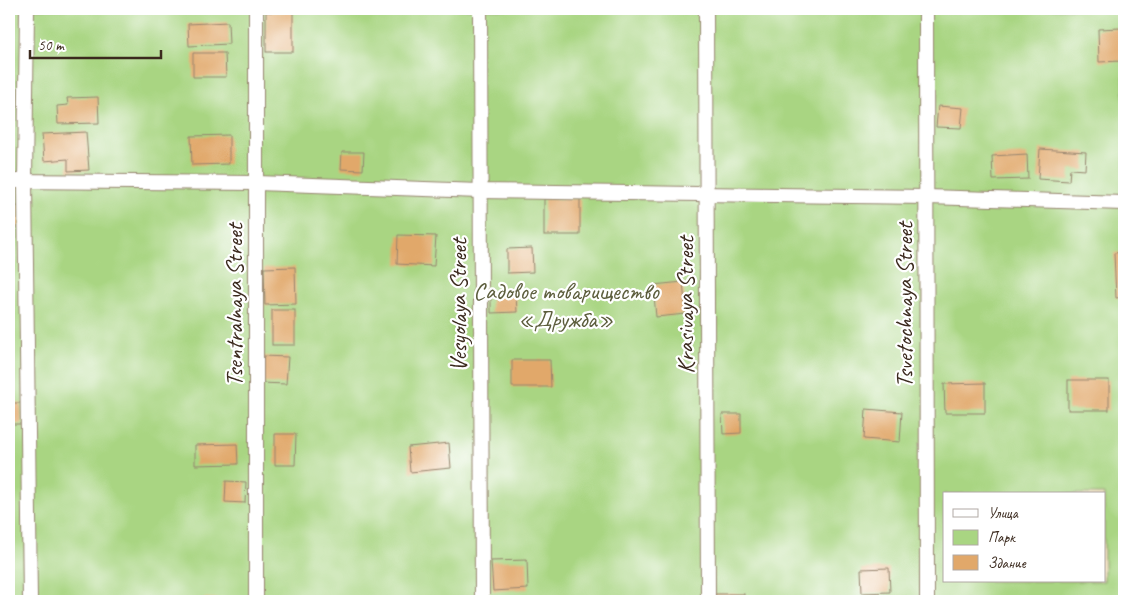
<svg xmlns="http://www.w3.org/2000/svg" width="1133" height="610" font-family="Caveat,sans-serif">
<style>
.green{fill:#a9d582;stroke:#728050;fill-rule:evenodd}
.building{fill:#e1a86a}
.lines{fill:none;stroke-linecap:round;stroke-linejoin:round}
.minor-casing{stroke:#96846e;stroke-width:16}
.minor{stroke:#fff;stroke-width:14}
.labels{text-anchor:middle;stroke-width:4.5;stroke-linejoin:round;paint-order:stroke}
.park-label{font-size:24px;fill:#5c5d3c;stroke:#fff}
.street-label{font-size:24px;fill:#3b2a1e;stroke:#fff}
</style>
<rect width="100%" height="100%" fill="#fff"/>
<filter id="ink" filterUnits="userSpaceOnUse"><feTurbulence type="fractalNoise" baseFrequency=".02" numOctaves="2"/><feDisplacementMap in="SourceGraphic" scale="10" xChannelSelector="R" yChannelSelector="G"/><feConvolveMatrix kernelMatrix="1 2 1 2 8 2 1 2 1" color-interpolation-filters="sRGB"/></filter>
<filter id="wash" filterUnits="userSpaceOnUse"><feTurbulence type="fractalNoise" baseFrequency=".0096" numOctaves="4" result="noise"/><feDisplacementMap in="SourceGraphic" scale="20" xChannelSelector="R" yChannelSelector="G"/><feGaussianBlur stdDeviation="1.12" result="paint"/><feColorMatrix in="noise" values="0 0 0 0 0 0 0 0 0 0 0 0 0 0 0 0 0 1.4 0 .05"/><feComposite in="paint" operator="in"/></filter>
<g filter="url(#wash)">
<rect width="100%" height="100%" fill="#f0debf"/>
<path class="green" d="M9,9H1124V601H9ZM944,494H1104V581H944Z"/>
<g id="blocks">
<g class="building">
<rect x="266" y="12" width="27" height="40"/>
<path d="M228,22L229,44L189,46L188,24Z"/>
<path d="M1121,28L1122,61L1099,62L1098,29Z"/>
<path d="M193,53H225L226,77H193Z"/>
<path d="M98,97L99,123L58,124L57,106L68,105L67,98Z"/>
<path d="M938,106L963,108L961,128L936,127Z"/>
<path d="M86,132L89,170L68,171V159L44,161L42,134Z"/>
<path d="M229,135V164L192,165L191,136Z"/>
<path d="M1040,149L1086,152L1085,170L1070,169L1069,181L1038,179Z"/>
<path d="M342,152H364L363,170L341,169Z"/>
<path d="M1027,154L1028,179L993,180L992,156Z"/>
<rect x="544" y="199" width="36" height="36"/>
<path d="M19,206L20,227H9V207Z"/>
<path d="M398,235L436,236L434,266L397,264Z"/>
<path d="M532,248L533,272L507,273V249Z"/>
<path d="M1124,252V297L1116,298L1114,253Z"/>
<path d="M295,267L296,304L265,305L264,268Z"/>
<path d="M683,282L686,314L656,317L653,285Z"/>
<path d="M516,295L517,312L491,313V296Z"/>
<rect x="272" y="310" width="23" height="35"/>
<path d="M263,356L288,357L286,384L261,383Z"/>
<path d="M512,360H550L551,387H512Z"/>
<rect x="1068" y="380" width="41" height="30"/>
<path d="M985,383V413H945L944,384Z"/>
<path d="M9,403H21L22,424H9Z"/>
<path d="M866,409L902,412L900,442L864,439Z"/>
<path d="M722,414H741V433L723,434Z"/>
<path d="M275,434H296L295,465H275Z"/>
<path d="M449,443L451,468L410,472L408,447Z"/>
<path d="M237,444L238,464L195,465V445Z"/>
<path d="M226,481L246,482L245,503L225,502Z"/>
<rect x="9" y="483" width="3" height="30"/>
<path d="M527,560L528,589L493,591L491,561Z"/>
<path d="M889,568L890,592L862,593L861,569Z"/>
<rect x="714" y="594" width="30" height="7"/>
<path d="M205,598L235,600V601H204Z"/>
</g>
</g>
</g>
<g filter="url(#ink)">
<use href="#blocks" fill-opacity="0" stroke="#96846e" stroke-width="1"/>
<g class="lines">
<defs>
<g id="minor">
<path d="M27,9L25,181L30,601"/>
<path d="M480,9L482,601"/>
<path d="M706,9L708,601"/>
<path d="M926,9L927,601"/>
<path d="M9,181L257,183L480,191L927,197L1124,203"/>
<path d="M256,601V9"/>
</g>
</defs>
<use href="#minor" class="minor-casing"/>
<use href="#minor" class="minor"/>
</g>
</g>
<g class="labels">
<g class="park-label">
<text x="566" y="299">Садовое товарищество<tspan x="566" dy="28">«Дружба»</tspan></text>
</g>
<g class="street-label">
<text transform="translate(234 305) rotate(-90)" y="8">Tsentralnaya Street</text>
<text transform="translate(458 305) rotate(-90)" y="8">Vesyolaya Street</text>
<text transform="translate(685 305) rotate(-90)" y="8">Krasivaya Street</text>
<text transform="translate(904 305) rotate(-90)" y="8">Tsvetochnaya Street</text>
</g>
</g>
<rect width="1133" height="610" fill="none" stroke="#fff" stroke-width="30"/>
<rect x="943" y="492" width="162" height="90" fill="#ffffff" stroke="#b1aaa5"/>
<rect x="953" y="509" width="25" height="8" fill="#ffffff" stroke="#b1aaa5"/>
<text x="988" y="518" font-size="15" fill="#3b2a1e">Улица</text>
<rect x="953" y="530" width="25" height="15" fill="#a9d582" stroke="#b1aaa5"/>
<text x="988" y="542" font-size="15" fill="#3b2a1e">Парк</text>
<rect x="953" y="555" width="25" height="15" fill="#e1a86a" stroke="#b1aaa5"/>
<text x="988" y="568" font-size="15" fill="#3b2a1e">Здание</text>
<path d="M30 50v8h131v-8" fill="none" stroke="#3b2a1e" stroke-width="2.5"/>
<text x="38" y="50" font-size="15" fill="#3b2a1e" stroke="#ffffff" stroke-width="4" paint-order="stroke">50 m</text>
</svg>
